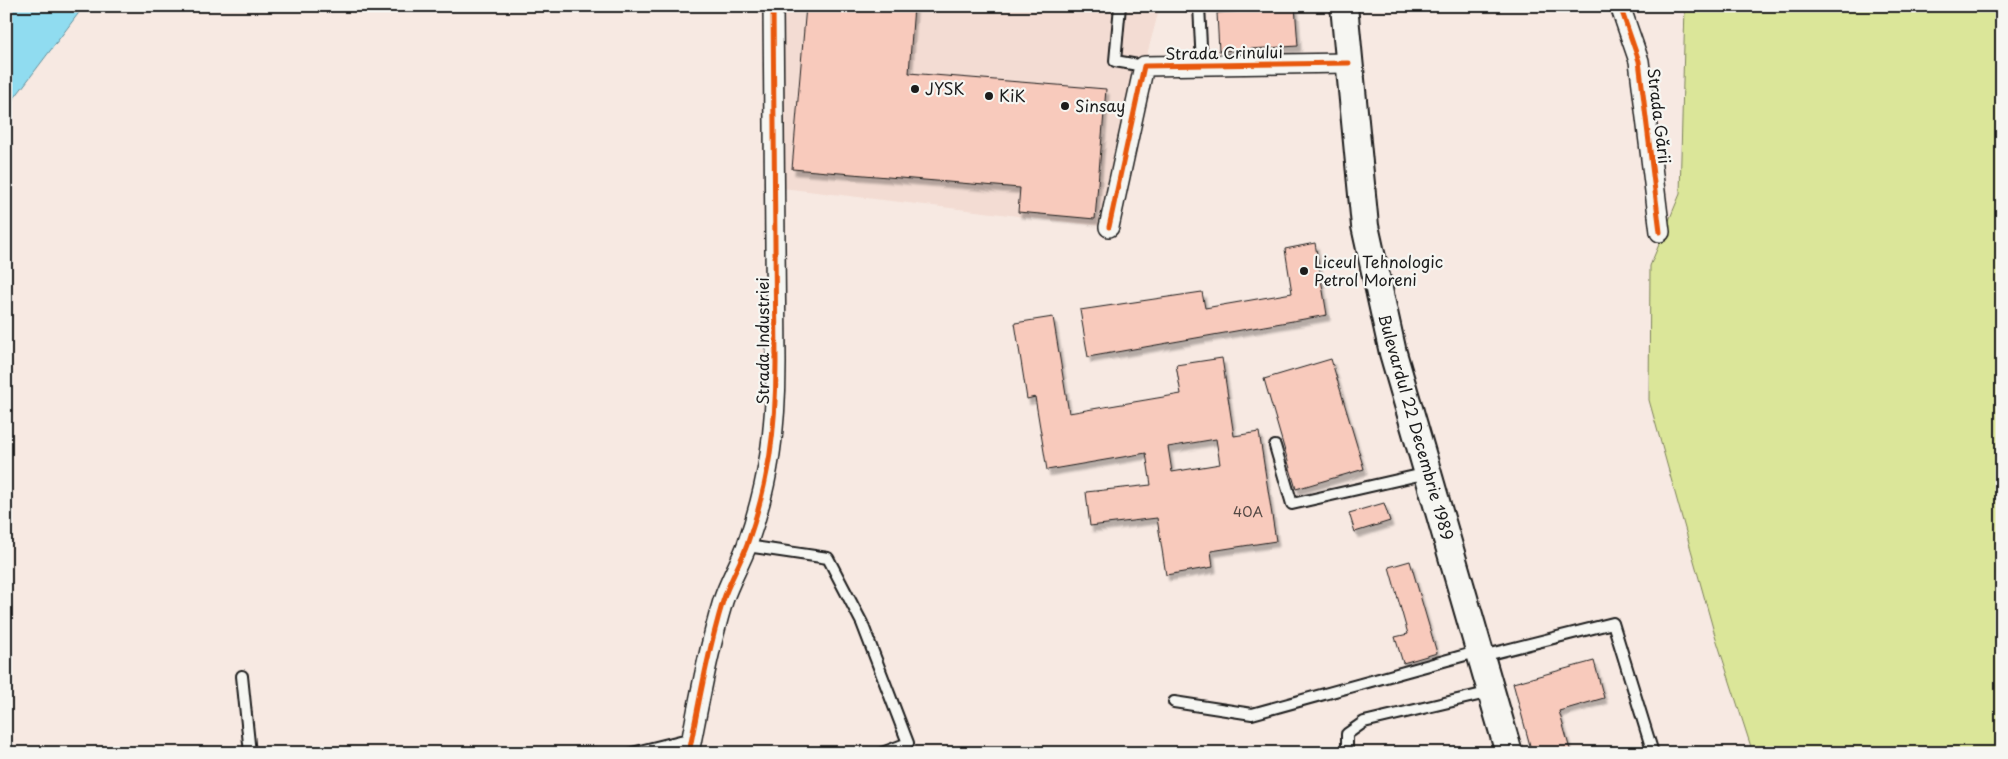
<svg xmlns="http://www.w3.org/2000/svg" width="2008" height="759" font-family="'Playpen Sans',sans-serif">
<style>
.built{fill:#f3dcd3}
.green{fill:#dbe699;stroke:#7c815a}
.water{fill:#90dcf0;stroke:#628f9b}
.building{fill:#f8cabc;stroke:#1c1c1c;fill-rule:evenodd;filter:url(#shadow)}
.lines{fill:none;stroke-linecap:round;stroke-linejoin:round}
.lane-casing{stroke:#1c1c1c;stroke-width:14}
.street-casing{stroke:#1c1c1c;stroke-width:22}
.secondary-casing{stroke:#1c1c1c;stroke-width:30}
.lane{stroke:#f6f6f2;stroke-width:10}
.street{stroke:#f6f6f2;stroke-width:19}
.secondary{stroke:#f6f6f2;stroke-width:26}
.cycleway-casing{stroke:#f6f6f2;stroke-width:8}
.cycleway{stroke:#e8590c;stroke-width:5}
.poi-dot{fill:#1c1c1c;stroke:#f6f6f2;stroke-width:2}
.labels{text-anchor:middle;stroke-width:4.5;stroke-linejoin:round;paint-order:stroke}
.number-label{font-size:14px;fill:#534844}
.street-label{font-size:16px;fill:#1c1c1c;stroke:#f6f6f2}
.poi-label{font-size:16px;fill:#1c1c1c;stroke:#f6f6f2;text-anchor:start}
</style>
<defs>
<filter id="shadow"><feDropShadow dx="3" dy="5.5" stdDeviation="1" flood-color="#0004"/></filter>
</defs>
<rect width="100%" height="100%" fill="#f7e9e2"/>
<filter id="ink" filterUnits="userSpaceOnUse"><feTurbulence type="fractalNoise" baseFrequency=".02" numOctaves="2"/><feDisplacementMap in="SourceGraphic" scale="10" xChannelSelector="R" yChannelSelector="G"/><feConvolveMatrix kernelMatrix="1 2 1 2 8 2 1 2 1" color-interpolation-filters="sRGB"/></filter>
<g filter="url(#ink)">
<path class="built" d="M774,6H1160L1144,66L1109,227L774,187Z"/>
<path class="green" d="M1685,6H2002V753H1753L1714,632L1649,400L1650,266L1680,194Z"/>
<path class="water" d="M6,6H84L6,109Z"/>
<g class="building">
<path d="M806,6H914L909,73L1106,89L1095,219L1018,212L1020,188L792,169Z"/>
<path d="M1260,6H1295L1298,46L1219,51L1217,13L1260,10Z"/>
<path d="M1315,243L1327,315L1088,357L1080,310L1202,292L1205,308L1292,293L1285,249Z"/>
<path d="M1053,317L1069,413L1181,394L1176,365L1222,358L1234,436L1259,432L1276,541L1211,551L1213,567L1166,575L1157,518L1090,526L1086,492L1151,485L1146,453L1047,470L1035,397L1027,399L1015,323ZM1216,439L1220,464L1172,472L1168,447Z"/>
<path d="M1331,359L1364,469L1296,489L1264,379Z"/>
<path d="M1384,503L1390,521L1355,532L1349,513Z"/>
<path d="M1410,561L1437,653L1403,663L1395,637L1408,634L1389,567Z"/>
<path d="M1594,661L1604,698L1559,711L1571,753H1532L1513,683Z"/>
</g>
<g class="lines">
<defs>
<g id="lane">
<path d="M1120,6L1115,61L1144,66"/>
<path d="M1199,6L1202,65"/>
<path d="M1275,446L1292,504L1428,473"/>
<path d="M747,546L828,558L862,623L908,743L882,753"/>
<path d="M1482,656L1613,623L1653,753"/>
<path d="M242,676L250,753"/>
<path d="M1174,702L1252,714L1480,651"/>
<path d="M632,753L692,738"/>
<path d="M1347,753V734L1364,722L1491,692"/>
</g>
<g id="street">
<path d="M1620,6L1639,61L1660,232"/>
<path d="M1109,227L1144,66L1349,63"/>
<path d="M689,753C699,702 708,651 723,601C729,582 740,564 747,545C769,482 776,430 776,363L773,6"/>
</g>
<path id="secondary" d="M1344,6L1365,226L1393,353L1509,753"/>
</defs>
<use href="#lane" class="lane-casing"/>
<use href="#street" class="street-casing"/>
<use href="#secondary" class="secondary-casing"/>
<use href="#lane" class="lane"/>
<use href="#street" class="street"/>
<use href="#secondary" class="secondary"/>
<defs>
<g id="cycleway">
<path d="M1620,6L1639,61L1660,232"/>
<path d="M1109,227L1144,66L1349,63"/>
<path d="M689,753C699,702 708,651 723,601C729,582 740,564 747,545C769,482 776,430 776,363L773,6"/>
</g>
</defs>
<use href="#cycleway" class="cycleway-casing"/>
<use href="#cycleway" class="cycleway"/>
</g>
</g>
<g class="poi-dot">
<circle cx="915" cy="89" r="5"/>
<circle cx="989" cy="96" r="5"/>
<circle cx="1065" cy="106" r="5"/>
<circle cx="1304" cy="271" r="5"/>
</g>
<g class="labels">
<g class="number-label">
<text x="1248" y="517">40A</text>
</g>
<g class="street-label">
<text transform="translate(1224 53) rotate(-1)" y="6">Strada Crinului</text>
<text transform="translate(1659 116) rotate(83)" y="6">Strada Gării</text>
<text transform="translate(763 341) rotate(-90)" y="6">Strada Industriei</text>
<text transform="translate(1416 427) rotate(74)" y="6">Bulevardul 22 Decembrie 1989</text>
</g>
<g class="poi-label">
<text x="925" y="95">JYSK</text>
<text x="999" y="102">KiK</text>
<text x="1075" y="112">Sinsay</text>
<text x="1314" y="268">Liceul Tehnologic<tspan x="1314" dy="18">Petrol Moreni</tspan></text>
</g>
</g>
<rect width="2008" height="759" fill="none" stroke="#f6f6f2" stroke-width="25"/>
<rect x="12" y="12" width="1983" height="734" fill="none" stroke="#1c1c1c" stroke-width="2" filter="url(#ink)"/>
</svg>
